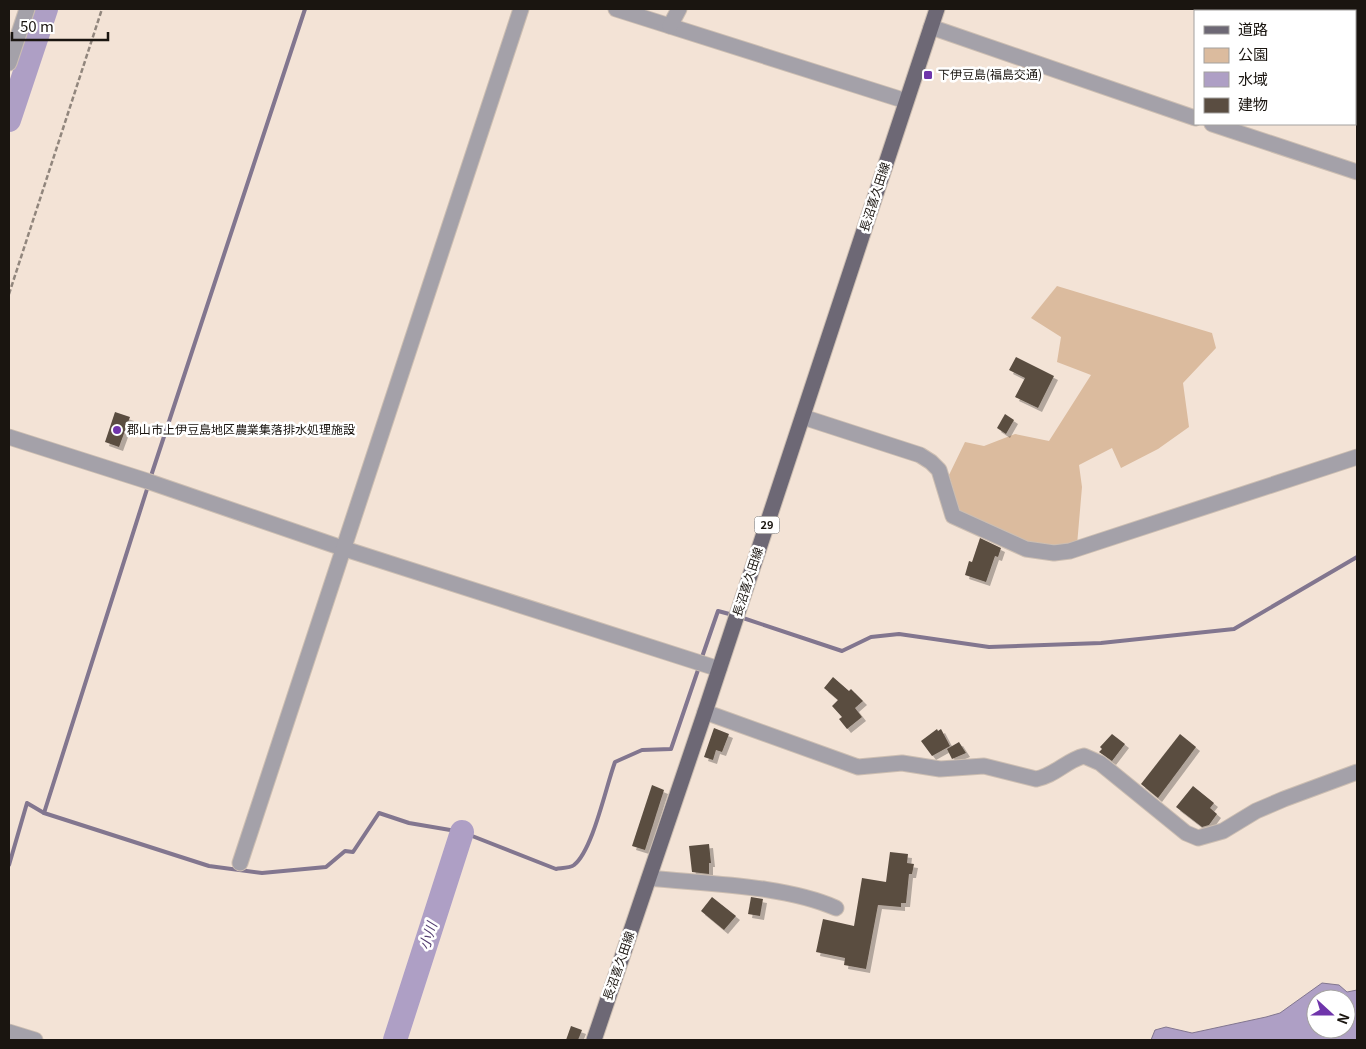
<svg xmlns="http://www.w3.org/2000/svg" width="1366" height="1049" font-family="Georgia,'Noto Sans JP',serif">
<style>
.green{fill:#dbbb9e}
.water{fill:#ae9fc5;stroke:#82768f;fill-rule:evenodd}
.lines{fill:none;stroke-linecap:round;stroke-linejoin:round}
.stream{stroke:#82768f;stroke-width:4}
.river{stroke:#ae9fc5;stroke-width:24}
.building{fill:#5a4d41;filter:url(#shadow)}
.minor-casing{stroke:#ccbeb2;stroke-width:17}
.major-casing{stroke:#ccbeb2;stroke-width:17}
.path{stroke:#91867d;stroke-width:2.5;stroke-dasharray:5 2.5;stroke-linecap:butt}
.minor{stroke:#a4a1a9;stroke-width:15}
.major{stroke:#6d6875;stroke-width:15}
.poi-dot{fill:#6f35ab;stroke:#fff;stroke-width:2}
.labels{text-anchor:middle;stroke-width:5;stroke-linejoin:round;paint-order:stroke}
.shield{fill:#fff;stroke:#5f5b58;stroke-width:1}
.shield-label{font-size:11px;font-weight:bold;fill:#1a1510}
.poi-label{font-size:12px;fill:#1a1510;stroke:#fff;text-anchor:start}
.street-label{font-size:12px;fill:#1a1510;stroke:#fff}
.water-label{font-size:14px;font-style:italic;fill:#523c6f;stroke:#fff}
</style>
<defs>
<filter id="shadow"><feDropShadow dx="4" dy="4" stdDeviation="0" flood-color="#0004"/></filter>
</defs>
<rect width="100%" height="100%" fill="#f3e3d6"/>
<path class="green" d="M1057,286L1212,333L1216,348L1183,383L1189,427L1158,449L1121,468L1112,448L1079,465L1082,487L1077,545L1047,549L994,535L959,510L949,475L965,442L984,446L1015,434L1049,441L1091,375L1057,362L1061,337L1031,318Z"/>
<path class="water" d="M1322,983L1339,985L1347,992L1357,990V1040H1151L1155,1030L1166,1027L1192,1033L1266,1017L1280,1013ZM1316,999H1346V1029H1316Z"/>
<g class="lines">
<g class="stream">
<path d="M150,479L305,9"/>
<path d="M740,617L842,651L871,637L899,634L989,647L1101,643L1234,629L1357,557"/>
<path d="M701,660L718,611L733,615"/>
<path d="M44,813L148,486"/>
<path d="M9,865L27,803L44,813L209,866L262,873L326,867L345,851L353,852L379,813L409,823L462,832L556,869C562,868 570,868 574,865C593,850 606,786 615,762L642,750L671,749L699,667"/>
</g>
<g class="river">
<path d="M9,120L46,9"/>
<path d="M395,1040L462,832"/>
</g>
</g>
<g class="building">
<path d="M1016,357L1054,376L1038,408L1015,397L1025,378L1009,370Z"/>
<path d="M115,412L130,417L119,447L105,442Z"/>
<path d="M1005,414L1014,420L1006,434L997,428Z"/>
<path d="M980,538L1001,548L998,557L995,556L986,582L965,575L969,561L972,562Z"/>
<path d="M833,677L849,691L851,689L863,701L855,708L862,717L847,729L839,719L842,717L832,706L838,700L824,688Z"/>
<path d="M714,728L729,734L722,752L716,750L713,760L704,757Z"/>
<path d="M937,729L938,731L941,729L950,746L932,756L921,741Z"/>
<path d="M1112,734L1125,744L1112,761L1099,752L1102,749L1100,747Z"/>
<path d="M1180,734L1196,747L1158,798L1141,784Z"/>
<path d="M959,742L966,753L952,759L947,749Z"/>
<path d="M652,785L664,790L645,850L632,846Z"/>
<path d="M1193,786L1214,803L1210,808L1217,814L1209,825L1202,827L1176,807Z"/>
<path d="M709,844L711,863H709V874L692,872L689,846Z"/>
<path d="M890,852L908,854L907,863L914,864L912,874H909L906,903H901V907L878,905L866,969L844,965L845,958L816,952L823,919L854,926L862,878L886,882Z"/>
<path d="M712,897L736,916L724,930L701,911Z"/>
<path d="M751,897L763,899L760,916L748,914Z"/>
<path d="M571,1026L582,1030L578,1040H566Z"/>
</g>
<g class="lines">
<defs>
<g id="minor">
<path d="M616,9L906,101"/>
<path d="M1271,9L1276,11"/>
<path d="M670,26L679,9"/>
<path d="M931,27L1195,118"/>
<path d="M1355,53L1357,55"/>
<path d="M9,63L27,9"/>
<path d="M1212,124L1357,172"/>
<path d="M803,417L920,455L931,462L939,470L953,516L1026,549L1054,553L1070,551L1357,457"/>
<path d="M9,437L147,481L345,549L719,669"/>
<path d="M705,712L858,767L902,763L940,769L984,766L1036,779C1054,776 1067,760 1084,756L1100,763L1186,833L1198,838L1223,831L1256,811L1284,799L1357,772"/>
<path d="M240,863L521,9"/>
<path d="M649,878C706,884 784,885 836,908"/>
<path d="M9,1032L35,1040"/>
</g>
<path id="major" d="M594,1040L705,712L937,9"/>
</defs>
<use href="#minor" class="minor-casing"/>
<use href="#major" class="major-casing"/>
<path class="path" d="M9,294L102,9"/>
<use href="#minor" class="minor"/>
<use href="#major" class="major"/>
</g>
<g class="poi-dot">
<rect x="923" y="70" width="10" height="10" rx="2.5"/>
<circle cx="117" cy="430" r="5"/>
</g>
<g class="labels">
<rect class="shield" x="754.5" y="516.5" width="25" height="17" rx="4"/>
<g class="shield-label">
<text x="767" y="529">29</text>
</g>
<g class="poi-label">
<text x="938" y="79">下伊豆島(福島交通)</text>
<text x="127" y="434">郡山市上伊豆島地区農業集落排水処理施設</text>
</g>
<g class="street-label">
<text transform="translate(875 197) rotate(-72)" y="4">長沼喜久田線</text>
<text transform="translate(748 582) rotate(-72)" y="4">長沼喜久田線</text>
<text transform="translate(619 966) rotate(-71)" y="4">長沼喜久田線</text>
</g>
<g class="water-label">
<text transform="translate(428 936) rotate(-72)" y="5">小川</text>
</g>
</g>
<rect width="1366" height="1049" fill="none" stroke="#1a1510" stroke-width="20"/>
<rect x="1194" y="10" width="162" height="115" fill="#ffffff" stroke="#a3a19f"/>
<rect x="1204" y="26" width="25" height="8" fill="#6d6875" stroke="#a3a19f"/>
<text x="1238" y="35" font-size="15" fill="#1a1510">道路</text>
<rect x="1204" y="48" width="25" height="15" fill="#dbbb9e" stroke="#a3a19f"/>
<text x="1238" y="60" font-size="15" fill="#1a1510">公園</text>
<rect x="1204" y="72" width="25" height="15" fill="#ae9fc5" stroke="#a3a19f"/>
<text x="1238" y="85" font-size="15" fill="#1a1510">水域</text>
<rect x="1204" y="98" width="25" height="15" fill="#5a4d41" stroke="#a3a19f"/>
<text x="1238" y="110" font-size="15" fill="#1a1510">建物</text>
<g transform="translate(1331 1014) rotate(111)"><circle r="24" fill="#ffffff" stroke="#a3a19f"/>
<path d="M0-4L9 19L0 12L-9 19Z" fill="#6f35ab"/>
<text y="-8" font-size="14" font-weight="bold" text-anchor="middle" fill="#1a1510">N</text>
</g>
<path d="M12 32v8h96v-8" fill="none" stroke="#1a1510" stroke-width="2.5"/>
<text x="20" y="32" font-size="15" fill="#1a1510" stroke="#ffffff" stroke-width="4" paint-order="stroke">50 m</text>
</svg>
